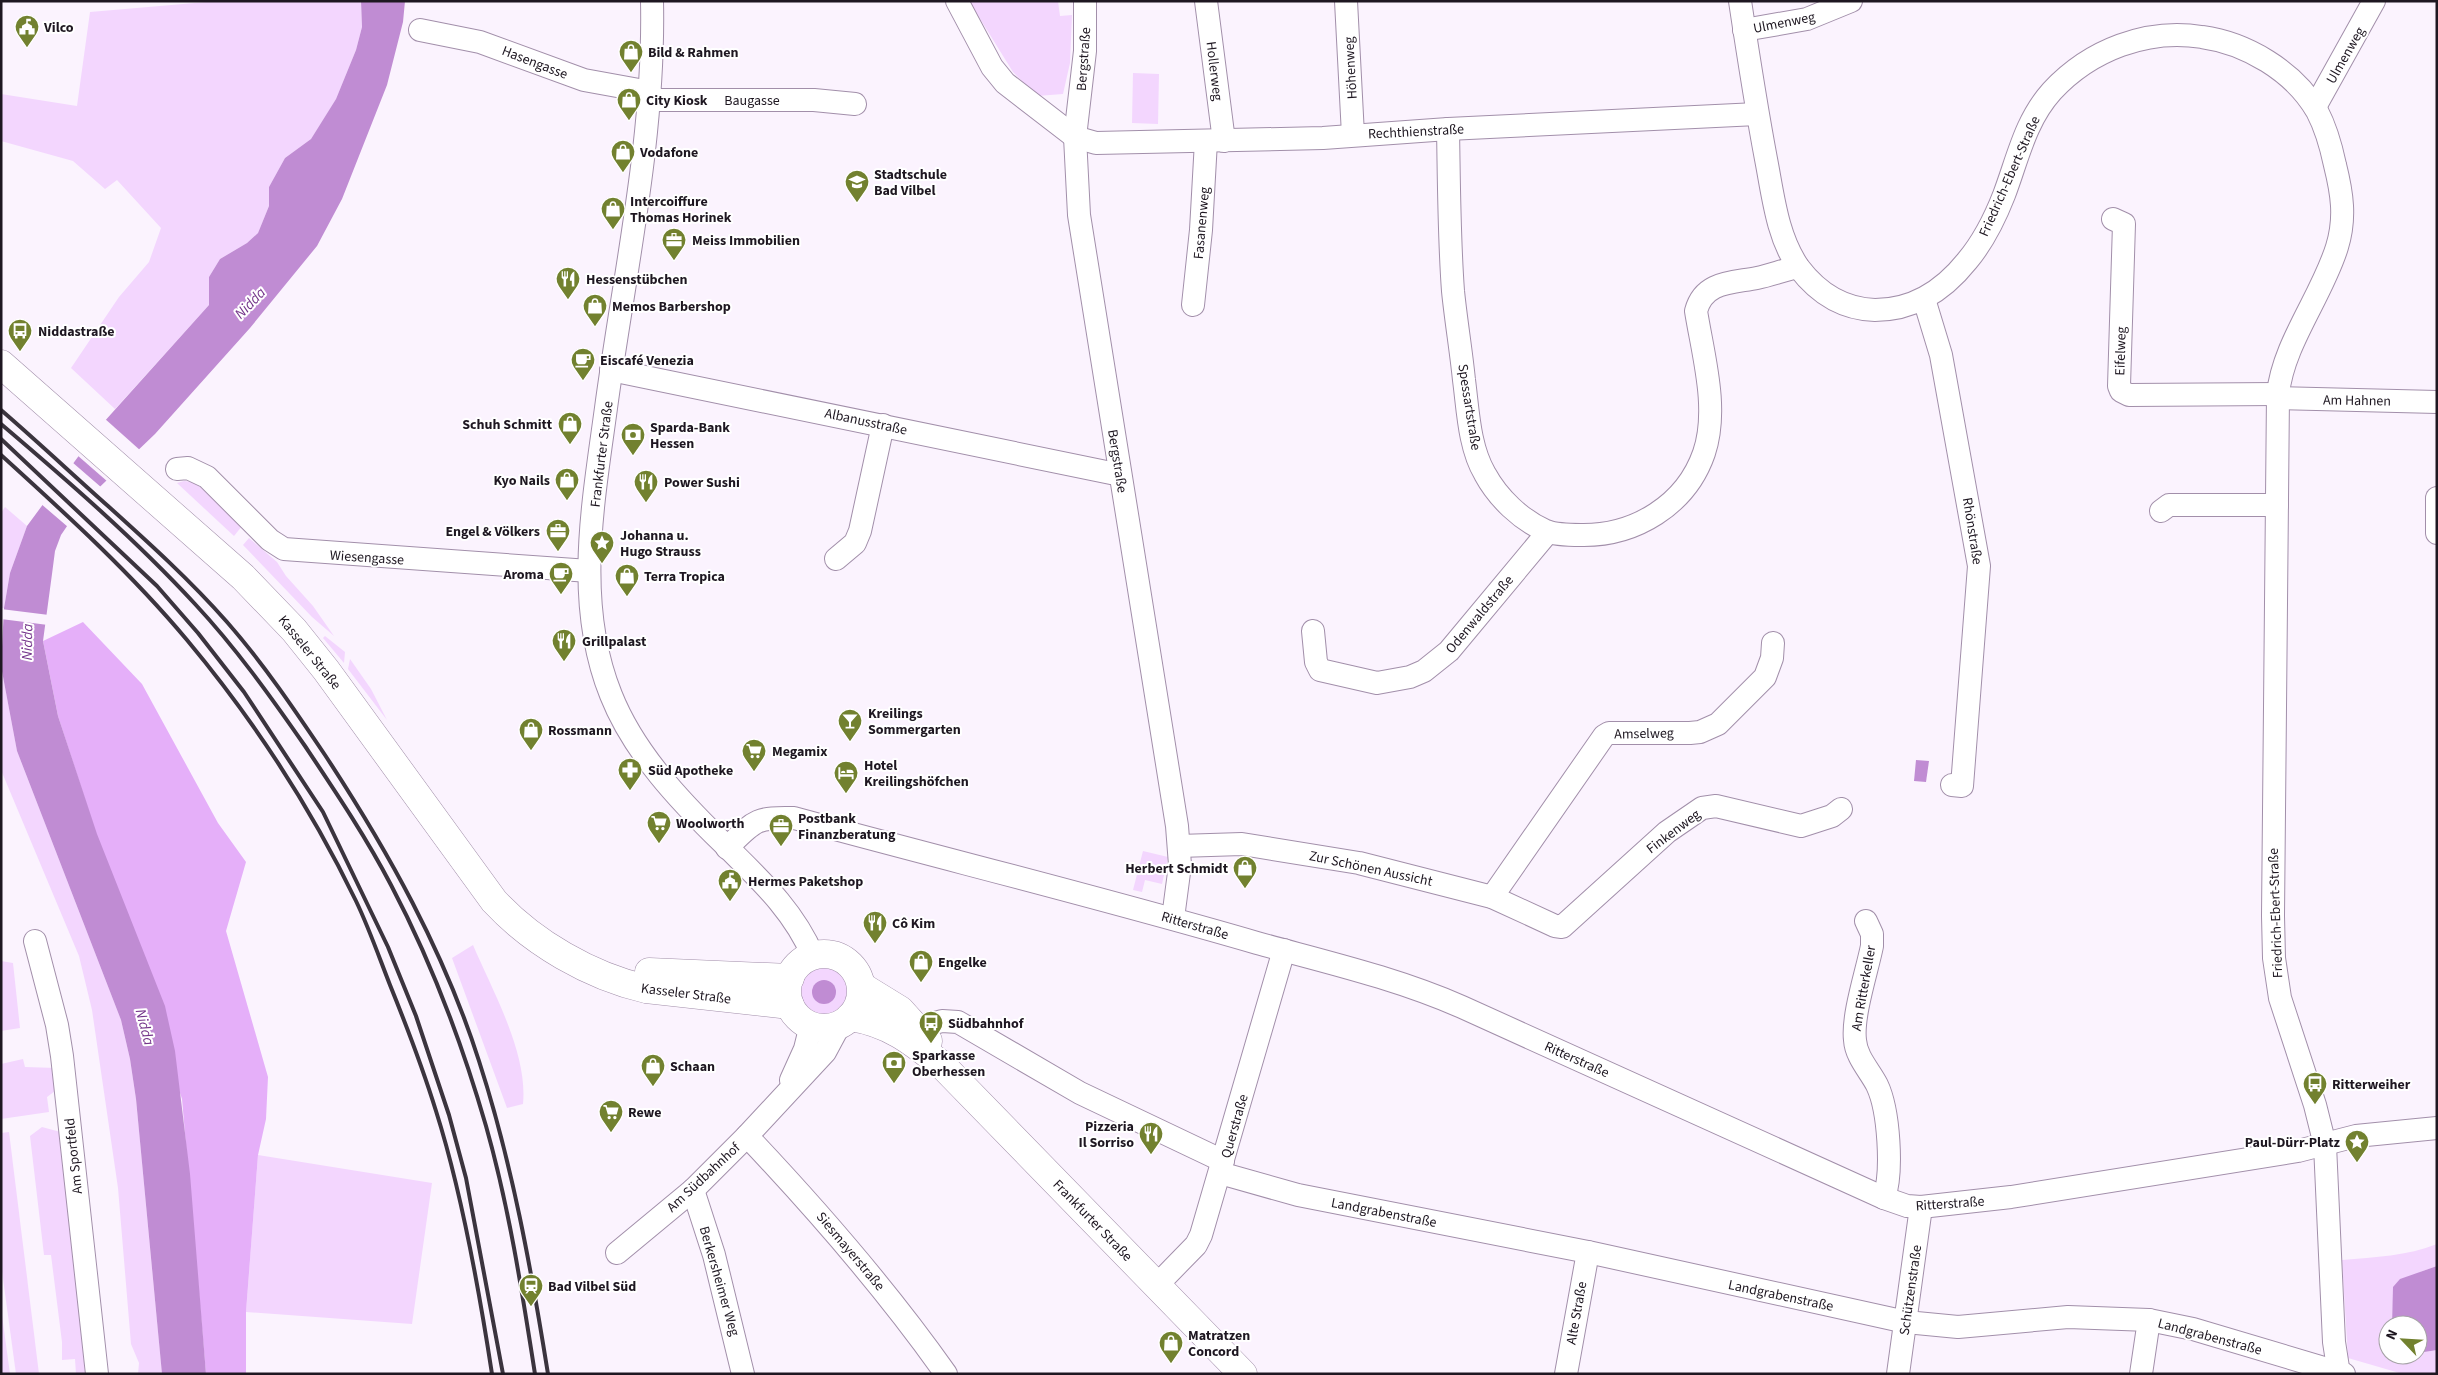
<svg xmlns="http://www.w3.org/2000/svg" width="2438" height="1375" font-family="'Source Sans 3',sans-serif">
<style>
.green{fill:#f3d6fe}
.forest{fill:#e5aff9}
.water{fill:#c08cd3}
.pier{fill:#fbf3fe}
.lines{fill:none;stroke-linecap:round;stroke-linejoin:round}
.minor-casing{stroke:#a28faa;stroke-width:24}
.secondary-casing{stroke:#a28faa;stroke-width:29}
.minor{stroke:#fff;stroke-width:22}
.secondary{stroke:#fff;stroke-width:28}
.rail{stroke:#3b343e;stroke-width:4}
.labels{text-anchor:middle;stroke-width:4;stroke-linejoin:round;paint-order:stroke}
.street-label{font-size:14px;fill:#1e1721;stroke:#fff}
.poi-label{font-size:14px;font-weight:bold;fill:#1e1721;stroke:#fff;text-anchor:start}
.water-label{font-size:15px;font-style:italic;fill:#74358a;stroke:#fff}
</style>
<rect width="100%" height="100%" fill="#fbf3fe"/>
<g class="green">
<path d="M218,1H361L362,27L356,50L336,99L311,139L285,158L269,187V206L258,233L247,243L220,259L209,277V305L115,409L71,368L119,297L149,262L161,228L117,180L105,189L73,161L1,141V94L77,106L90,12Z"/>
<path d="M969,1H1058L1060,16L1072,15L1070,63L1063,94L1037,96L1013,72Z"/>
<path d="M1133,73L1159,74L1158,124L1132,123Z"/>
<path d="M184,481L193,482L200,487L242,526L234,536L177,483Z"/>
<path d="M5,507L27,526L10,573L4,608H1V513Z"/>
<path d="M249,538L277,562L286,576L313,606L334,636L312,617L243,545Z"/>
<path d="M325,636L345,652L344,663L323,638Z"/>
<path d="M350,659L371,689L387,720L348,669Z"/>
<path d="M1,666L17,751L121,1020L130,1059L136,1099L162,1374H138L139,1363L131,1344L118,1188L92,1010L79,956L1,770Z"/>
<path d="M1143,851L1168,857L1162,884L1145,880L1142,892L1133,890Z"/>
<path d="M473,945C493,992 528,1053 523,1104L507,1108L452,958Z"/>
<path d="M1,961L13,963L20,1028L1,1031Z"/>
<circle cx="825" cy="991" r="26"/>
<path d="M23,1059L25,1067L57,1068L59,1088L47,1097L49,1112L1,1119V1064Z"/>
<path d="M42,1127L64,1133L85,1374H76L75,1359L62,1360V1342L51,1255H44L30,1136Z"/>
<path d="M9,1132L39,1374H16L1,1264V1133Z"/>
<path d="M258,1155L432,1183L412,1324L246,1312Z"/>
<path d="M2437,1244V1266L2420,1272L2393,1303L2392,1325H2388V1355H2418V1353L2437,1350V1374H2403L2348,1358L2342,1260C2375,1257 2407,1256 2437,1244Z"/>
<path d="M1,1308L10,1374H1Z"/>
</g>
<path class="forest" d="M83,622L142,684L218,823L246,862L226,931L268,1077L266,1119L258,1155L246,1312V1374H206L182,1099L58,716L43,641Z"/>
<g class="water">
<path d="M361,1H405L403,22L387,85L342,199L317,246L250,328L155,434L82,504L61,535L55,551L52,574L43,641L58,716L97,834L165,1006L175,1051L190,1174L206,1374H162L136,1099L130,1059L121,1020L17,751L1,666L4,608L10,573L27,526L103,423L209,305V277L220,259L247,243L258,233L269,206V187L285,158L311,139L336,99L356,50L362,27Z"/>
<path d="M1916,760L1929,761L1926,782L1914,781Z"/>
<circle cx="824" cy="992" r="12"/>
<path d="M2437,1266V1350L2418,1353V1325H2392L2393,1287L2400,1279Z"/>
</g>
<g class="pier">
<path d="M104,418L141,451L108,482L77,455Z"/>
<path d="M72,462L102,488L83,506L68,527L40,503Z"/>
<path d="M1,609L49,615L48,625L1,619Z"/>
</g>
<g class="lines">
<defs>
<g id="minor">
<path d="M652,1C655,138 624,274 606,408C593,504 574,603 611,695C634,753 680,801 723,843C758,878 793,909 813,956"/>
<path d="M957,1L992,67L1005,83L1075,137L1096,143L1323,138L1448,129L1757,114"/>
<path d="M1085,1V51L1075,137L1079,215L1177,826L1180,865L1173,918"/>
<path d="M1206,1L1224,141"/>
<path d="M1346,1L1353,135"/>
<path d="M1740,1C1748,54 1756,106 1766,159C1773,195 1777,237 1799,268C1818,293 1843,309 1875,310C1913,310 1943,291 1967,261C1983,242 1995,218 2004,195C2018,158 2025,121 2052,91C2090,50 2147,28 2202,37C2246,43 2294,71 2317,111C2326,128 2331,146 2335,165C2342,193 2346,218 2337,247C2322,296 2283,344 2278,394L2273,916L2274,958L2280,998L2315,1105L2325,1145L2334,1342L2339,1374"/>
<path d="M420,30L480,42L584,80L650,92"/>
<path d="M1744,30L1807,19L1851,1"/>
<path d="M649,100H814L855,104"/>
<path d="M2315,107L2374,1"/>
<path d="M1448,129C1449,183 1449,237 1453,291C1456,321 1461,350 1464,380C1468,410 1469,447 1485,474C1498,498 1521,520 1546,531C1556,535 1570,535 1581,535C1635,536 1686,505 1704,453C1719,409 1703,355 1696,311C1704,281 1732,283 1757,278C1771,275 1784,270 1798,267"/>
<path d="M2113,219L2124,224L2119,386L2121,391L2129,395L2278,394"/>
<path d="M1924,299L1941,355L1979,566L1962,786L1952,785"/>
<path d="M1193,305L1201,230L1206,141"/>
<path d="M611,370L1111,473H1120"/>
<path d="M2278,398L2437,402"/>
<path d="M177,469L188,468L207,477L270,540L284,549L589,571"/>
<path d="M2437,498V533"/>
<path d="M2161,511L2169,505H2277"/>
<path d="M836,559L855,543L860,531L883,425"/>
<path d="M1313,631L1316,662L1320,670L1377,683L1410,677L1424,671L1449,651L1548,532"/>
<path d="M1179,846L1242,844L1359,863L1492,897L1555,926L1562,927L1667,832L1702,808L1716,806L1801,826L1832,816L1841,809"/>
<path d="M727,848C754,821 755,817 794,818C948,860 1103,898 1257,943C1326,962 1396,978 1462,1007L1884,1198L1907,1206L1921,1207L2011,1197L2298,1151L2356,1136L2437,1128"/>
<path d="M1492,897L1604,736L1609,733H1690L1700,732L1718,724L1765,677L1772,658L1773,643"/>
<path d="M1866,921L1872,934V946C1867,971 1852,1016 1855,1040C1856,1057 1870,1071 1877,1085C1889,1110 1893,1172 1884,1198"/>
<path d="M35,941L57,1025L62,1056L97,1374"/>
<path d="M917,1028L942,1021L958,1022L1080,1093L1223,1161"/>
<path d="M791,1080L805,1049L811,1025"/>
<path d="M747,1136C818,1211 886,1289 946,1374"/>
<path d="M1220,1173L1298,1195L1588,1252L1906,1322L1958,1327L2068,1317L2149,1320L2193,1329L2344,1374"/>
<path d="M693,1190L714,1255L743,1374"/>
<path d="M617,1253L693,1190L747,1136L825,1052L840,1024"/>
<path d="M1156,1286L1196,1245L1201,1235L1284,950"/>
<path d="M1566,1374L1588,1252"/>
<path d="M1898,1374L1921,1207"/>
<path d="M2141,1374L2149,1320"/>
</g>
<g id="secondary">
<path d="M1,364L243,577L294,630L326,670L494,901C533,943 590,976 646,989L790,1005"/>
<circle cx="824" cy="991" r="37"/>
<path d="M649,972L790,978"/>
<path d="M861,986L900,1010L928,1041"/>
<path d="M850,1017C890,1023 913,1042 943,1066L1243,1374"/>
</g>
</defs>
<use href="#minor" class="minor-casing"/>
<use href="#secondary" class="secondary-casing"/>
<use href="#minor" class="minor"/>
<use href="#secondary" class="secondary"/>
<g class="rail">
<path d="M1,410C37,441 72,474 108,506C149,543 190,580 227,622C263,663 294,709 325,755C388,851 444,951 479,1061C512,1163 531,1268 548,1374"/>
<path d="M1,424C68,481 135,539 195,604C236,648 271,697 305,746C335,791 366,837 391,885C431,961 462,1043 486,1126C509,1207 522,1291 535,1374"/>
<path d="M1,439L157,586L198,633L244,692L323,812L388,947L416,1016L449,1115L466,1178L503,1374"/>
<path d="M1,455C66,514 131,573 187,640C253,719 311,808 356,901C369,928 379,957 390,985C407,1027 423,1069 436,1111C462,1193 479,1289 492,1374"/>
</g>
</g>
<defs>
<symbol id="civic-pin" viewBox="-11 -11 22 30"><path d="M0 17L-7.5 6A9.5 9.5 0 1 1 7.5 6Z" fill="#72812f" stroke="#fff"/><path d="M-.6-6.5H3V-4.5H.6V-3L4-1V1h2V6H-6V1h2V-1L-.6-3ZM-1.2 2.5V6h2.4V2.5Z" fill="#fff"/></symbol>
<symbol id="shop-pin" viewBox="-11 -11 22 30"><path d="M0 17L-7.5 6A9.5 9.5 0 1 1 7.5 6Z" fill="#72812f" stroke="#fff"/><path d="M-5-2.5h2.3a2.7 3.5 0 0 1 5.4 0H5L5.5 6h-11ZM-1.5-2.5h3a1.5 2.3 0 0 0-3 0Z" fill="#fff"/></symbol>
<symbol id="school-pin" viewBox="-11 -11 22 30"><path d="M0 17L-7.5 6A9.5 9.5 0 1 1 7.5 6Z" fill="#72812f" stroke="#fff"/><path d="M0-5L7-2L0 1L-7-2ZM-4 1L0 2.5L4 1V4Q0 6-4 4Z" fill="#fff"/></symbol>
<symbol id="office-pin" viewBox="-11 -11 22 30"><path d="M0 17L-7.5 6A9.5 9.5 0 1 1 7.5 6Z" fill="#72812f" stroke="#fff"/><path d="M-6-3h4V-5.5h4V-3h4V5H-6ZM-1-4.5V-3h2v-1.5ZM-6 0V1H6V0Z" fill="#fff"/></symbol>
<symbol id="restaurant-pin" viewBox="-11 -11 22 30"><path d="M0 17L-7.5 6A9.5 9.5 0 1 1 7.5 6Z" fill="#72812f" stroke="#fff"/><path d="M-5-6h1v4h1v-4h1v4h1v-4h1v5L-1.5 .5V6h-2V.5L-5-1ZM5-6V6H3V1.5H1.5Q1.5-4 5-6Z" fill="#fff"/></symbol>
<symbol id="bus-pin" viewBox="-11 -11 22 30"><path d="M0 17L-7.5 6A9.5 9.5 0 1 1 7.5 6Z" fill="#72812f" stroke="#fff"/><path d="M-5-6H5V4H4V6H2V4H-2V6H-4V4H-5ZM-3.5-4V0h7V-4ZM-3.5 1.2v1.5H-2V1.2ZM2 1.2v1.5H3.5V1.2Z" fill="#fff"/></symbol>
<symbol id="cafe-pin" viewBox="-11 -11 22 30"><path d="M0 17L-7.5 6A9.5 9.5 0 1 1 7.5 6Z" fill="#72812f" stroke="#fff"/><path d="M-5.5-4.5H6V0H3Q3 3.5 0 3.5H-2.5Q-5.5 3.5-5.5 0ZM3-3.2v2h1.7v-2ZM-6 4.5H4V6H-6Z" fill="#fff"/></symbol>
<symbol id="bank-pin" viewBox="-11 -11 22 30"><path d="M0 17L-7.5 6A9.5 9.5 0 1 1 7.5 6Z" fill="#72812f" stroke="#fff"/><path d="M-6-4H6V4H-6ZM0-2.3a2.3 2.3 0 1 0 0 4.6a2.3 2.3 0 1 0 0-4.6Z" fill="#fff"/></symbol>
<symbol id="sight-pin" viewBox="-11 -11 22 30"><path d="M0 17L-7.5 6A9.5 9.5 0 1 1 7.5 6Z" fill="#72812f" stroke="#fff"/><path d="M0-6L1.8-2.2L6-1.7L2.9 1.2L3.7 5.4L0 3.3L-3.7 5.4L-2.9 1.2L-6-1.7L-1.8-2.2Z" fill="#fff"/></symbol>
<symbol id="bar-pin" viewBox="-11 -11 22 30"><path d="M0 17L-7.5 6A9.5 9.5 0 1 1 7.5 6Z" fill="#72812f" stroke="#fff"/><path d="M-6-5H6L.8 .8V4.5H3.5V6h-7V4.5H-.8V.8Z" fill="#fff"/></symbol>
<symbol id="supermarket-pin" viewBox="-11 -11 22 30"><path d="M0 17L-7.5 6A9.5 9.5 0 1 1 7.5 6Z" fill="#72812f" stroke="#fff"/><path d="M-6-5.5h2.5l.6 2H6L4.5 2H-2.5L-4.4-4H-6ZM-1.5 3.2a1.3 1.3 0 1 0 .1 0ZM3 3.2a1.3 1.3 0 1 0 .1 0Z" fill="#fff"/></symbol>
<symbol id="pharmacy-pin" viewBox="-11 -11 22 30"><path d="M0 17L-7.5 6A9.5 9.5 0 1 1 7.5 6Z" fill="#72812f" stroke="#fff"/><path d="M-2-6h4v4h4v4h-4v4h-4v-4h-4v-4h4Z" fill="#fff"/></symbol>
<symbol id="hotel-pin" viewBox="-11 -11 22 30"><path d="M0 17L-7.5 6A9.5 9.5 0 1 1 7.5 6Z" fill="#72812f" stroke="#fff"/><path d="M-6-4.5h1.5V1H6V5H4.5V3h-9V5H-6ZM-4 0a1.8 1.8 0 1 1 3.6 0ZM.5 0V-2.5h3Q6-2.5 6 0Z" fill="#fff"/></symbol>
<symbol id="station-pin" viewBox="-11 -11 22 30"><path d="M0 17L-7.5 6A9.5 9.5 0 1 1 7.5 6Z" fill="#72812f" stroke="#fff"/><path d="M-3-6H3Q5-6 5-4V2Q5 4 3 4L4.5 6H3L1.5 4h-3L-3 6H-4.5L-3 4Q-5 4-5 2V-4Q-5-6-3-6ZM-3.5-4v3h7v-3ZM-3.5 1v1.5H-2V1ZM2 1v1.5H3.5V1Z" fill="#fff"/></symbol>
</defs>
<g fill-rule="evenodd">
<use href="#civic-pin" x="13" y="13" width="28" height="38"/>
<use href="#shop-pin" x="617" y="38" width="28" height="38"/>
<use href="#shop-pin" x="615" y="86" width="28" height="38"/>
<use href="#shop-pin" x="609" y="138" width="28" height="38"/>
<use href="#school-pin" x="843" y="168" width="28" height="38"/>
<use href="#shop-pin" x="599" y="195" width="28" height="38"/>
<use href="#office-pin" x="660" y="226" width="28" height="38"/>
<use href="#restaurant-pin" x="554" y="265" width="28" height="38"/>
<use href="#shop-pin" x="581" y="292" width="28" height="38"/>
<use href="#bus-pin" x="6" y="317" width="28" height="38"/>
<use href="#cafe-pin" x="569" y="346" width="28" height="38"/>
<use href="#shop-pin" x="556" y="410" width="28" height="38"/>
<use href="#bank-pin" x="619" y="421" width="28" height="38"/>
<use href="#shop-pin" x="553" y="466" width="28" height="38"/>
<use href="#restaurant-pin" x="632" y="468" width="28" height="38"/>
<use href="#office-pin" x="544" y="517" width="28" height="38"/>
<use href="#sight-pin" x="588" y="529" width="28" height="38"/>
<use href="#cafe-pin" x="547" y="560" width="28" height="38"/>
<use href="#shop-pin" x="613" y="562" width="28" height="38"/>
<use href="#restaurant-pin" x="550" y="627" width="28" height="38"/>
<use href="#bar-pin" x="836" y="707" width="28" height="38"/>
<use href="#shop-pin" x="517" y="716" width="28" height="38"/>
<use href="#supermarket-pin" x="740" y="737" width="28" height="38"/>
<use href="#pharmacy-pin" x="616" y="756" width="28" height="38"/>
<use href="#hotel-pin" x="832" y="759" width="28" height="38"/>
<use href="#supermarket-pin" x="645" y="809" width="28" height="38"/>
<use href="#office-pin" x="767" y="812" width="28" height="38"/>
<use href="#shop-pin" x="1231" y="854" width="28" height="38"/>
<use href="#civic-pin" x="716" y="867" width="28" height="38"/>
<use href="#restaurant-pin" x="861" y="909" width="28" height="38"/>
<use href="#shop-pin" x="907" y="948" width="28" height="38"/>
<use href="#bus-pin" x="917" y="1009" width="28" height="38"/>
<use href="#bank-pin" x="880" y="1049" width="28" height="38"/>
<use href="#shop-pin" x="639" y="1052" width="28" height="38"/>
<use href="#bus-pin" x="2301" y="1070" width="28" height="38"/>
<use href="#supermarket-pin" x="597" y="1098" width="28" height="38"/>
<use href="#restaurant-pin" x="1137" y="1120" width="28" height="38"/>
<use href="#sight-pin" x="2343" y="1128" width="28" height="38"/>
<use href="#station-pin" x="517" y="1272" width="28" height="38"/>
<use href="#shop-pin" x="1157" y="1329" width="28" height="38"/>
</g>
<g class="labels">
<g class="street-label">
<text transform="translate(1784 22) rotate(-11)" y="5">Ulmenweg</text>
<text transform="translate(2345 55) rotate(-60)" y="5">Ulmenweg</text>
<text transform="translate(1083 59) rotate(-86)" y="5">Bergstraße</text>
<text transform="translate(535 62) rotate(21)" y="5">Hasengasse</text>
<text transform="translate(1350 68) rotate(-93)" y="5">Höhenweg</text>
<text transform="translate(1215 71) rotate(83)" y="5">Hollerweg</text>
<text x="752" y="105">Baugasse</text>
<text transform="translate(1416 131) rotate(-3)" y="5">Rechthienstraße</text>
<text transform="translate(2009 176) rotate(-66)" y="5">Friedrich-Ebert-Straße</text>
<text transform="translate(1201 223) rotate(-85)" y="5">Fasanenweg</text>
<text transform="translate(2120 351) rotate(-88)" y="5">Eifelweg</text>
<text transform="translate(2357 400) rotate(1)" y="5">Am Hahnen</text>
<text transform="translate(1470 407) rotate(81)" y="5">Spessartstraße</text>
<text transform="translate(866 421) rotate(12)" y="5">Albanusstraße</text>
<text transform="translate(601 454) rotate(-83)" y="5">Frankfurter Straße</text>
<text transform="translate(1118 461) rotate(81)" y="5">Bergstraße</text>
<text transform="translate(1973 531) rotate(81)" y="5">Rhönstraße</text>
<text transform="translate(367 557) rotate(4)" y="5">Wiesengasse</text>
<text transform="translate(1479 614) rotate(-50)" y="5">Odenwaldstraße</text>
<text transform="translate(310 652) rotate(51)" y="5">Kasseler Straße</text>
<text transform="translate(1644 733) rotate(-1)" y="5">Amselweg</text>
<text transform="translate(1673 831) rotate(-37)" y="5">Finkenweg</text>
<text transform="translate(1371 868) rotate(12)" y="5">Zur Schönen Aussicht</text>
<text transform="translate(2275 913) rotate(-92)" y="5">Friedrich-Ebert-Straße</text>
<text transform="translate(1195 925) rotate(16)" y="5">Ritterstraße</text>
<text transform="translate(1863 988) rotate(-80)" y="5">Am Ritterkeller</text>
<text transform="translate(686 993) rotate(7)" y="5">Kasseler Straße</text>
<text transform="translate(1577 1059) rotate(24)" y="5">Ritterstraße</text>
<text transform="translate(1234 1126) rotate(-74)" y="5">Querstraße</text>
<text transform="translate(73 1156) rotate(-96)" y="5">Am Sportfeld</text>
<text transform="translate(703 1177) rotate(-43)" y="5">Am Südbahnhof</text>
<text transform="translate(1950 1203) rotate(-4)" y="5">Ritterstraße</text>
<text transform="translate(1384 1212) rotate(11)" y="5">Landgrabenstraße</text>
<text transform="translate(1093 1220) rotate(46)" y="5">Frankfurter Straße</text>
<text transform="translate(851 1251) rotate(50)" y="5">Siesmayerstraße</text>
<text transform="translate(720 1281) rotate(74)" y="5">Berkersheimer Weg</text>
<text transform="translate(1910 1290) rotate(-82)" y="5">Schützenstraße</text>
<text transform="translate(1781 1295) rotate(12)" y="5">Landgrabenstraße</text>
<text transform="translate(1576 1313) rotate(-80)" y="5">Alte Straße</text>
<text transform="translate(2210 1336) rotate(15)" y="5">Landgrabenstraße</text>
</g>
<g class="poi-label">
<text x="44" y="32">Vilco</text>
<text x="648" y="57">Bild &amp; Rahmen</text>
<text x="646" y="105">City Kiosk</text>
<text x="640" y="157">Vodafone</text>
<text x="874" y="179">Stadtschule<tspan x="874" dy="16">Bad Vilbel</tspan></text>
<text x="630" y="206">Intercoiffure<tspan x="630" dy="16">Thomas Horinek</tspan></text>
<text x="692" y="245">Meiss Immobilien</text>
<text x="586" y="284">Hessenstübchen</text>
<text x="612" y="311">Memos Barbershop</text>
<text x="38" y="336">Niddastraße</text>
<text x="600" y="365">Eiscafé Venezia</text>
<text x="552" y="429" text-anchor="end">Schuh Schmitt</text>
<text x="650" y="432">Sparda-Bank<tspan x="650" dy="16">Hessen</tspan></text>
<text x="550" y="485" text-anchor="end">Kyo Nails</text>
<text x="664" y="487">Power Sushi</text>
<text x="540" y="536" text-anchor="end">Engel &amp; Völkers</text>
<text x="620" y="540">Johanna u.<tspan x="620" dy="16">Hugo Strauss</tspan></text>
<text x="544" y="579" text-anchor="end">Aroma</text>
<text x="644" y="581">Terra Tropica</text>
<text x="582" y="646">Grillpalast</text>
<text x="868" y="718">Kreilings<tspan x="868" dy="16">Sommergarten</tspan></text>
<text x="548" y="735">Rossmann</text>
<text x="772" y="756">Megamix</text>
<text x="864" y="770">Hotel<tspan x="864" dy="16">Kreilingshöfchen</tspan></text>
<text x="648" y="775">Süd Apotheke</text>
<text x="798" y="823">Postbank<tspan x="798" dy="16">Finanzberatung</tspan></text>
<text x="676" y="828">Woolworth</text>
<text x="1228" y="873" text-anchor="end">Herbert Schmidt</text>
<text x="748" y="886">Hermes Paketshop</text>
<text x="892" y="928">Cô Kim</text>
<text x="938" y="967">Engelke</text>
<text x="948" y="1028">Südbahnhof</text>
<text x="912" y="1060">Sparkasse<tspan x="912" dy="16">Oberhessen</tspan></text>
<text x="670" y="1071">Schaan</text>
<text x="2332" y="1089">Ritterweiher</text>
<text x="628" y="1117">Rewe</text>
<text x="1134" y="1131" text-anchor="end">Pizzeria<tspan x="1134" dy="16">Il Sorriso</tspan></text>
<text x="2340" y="1147" text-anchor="end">Paul-Dürr-Platz</text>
<text x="548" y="1291">Bad Vilbel Süd</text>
<text x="1188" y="1340">Matratzen<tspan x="1188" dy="16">Concord</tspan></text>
</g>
<g class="water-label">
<text transform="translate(250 303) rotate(-46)" y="5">Nidda</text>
<text transform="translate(27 642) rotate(-89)" y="5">Nidda</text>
<text transform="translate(145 1027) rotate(75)" y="5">Nidda</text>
</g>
</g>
<rect width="2438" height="1375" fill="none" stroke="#1e1721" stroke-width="5"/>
<g transform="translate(2403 1340) rotate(295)"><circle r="24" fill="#ffffff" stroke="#a5a2a6"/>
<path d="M0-4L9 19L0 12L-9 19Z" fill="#72812f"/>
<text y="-8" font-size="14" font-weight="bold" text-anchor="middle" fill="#1e1721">N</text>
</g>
</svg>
